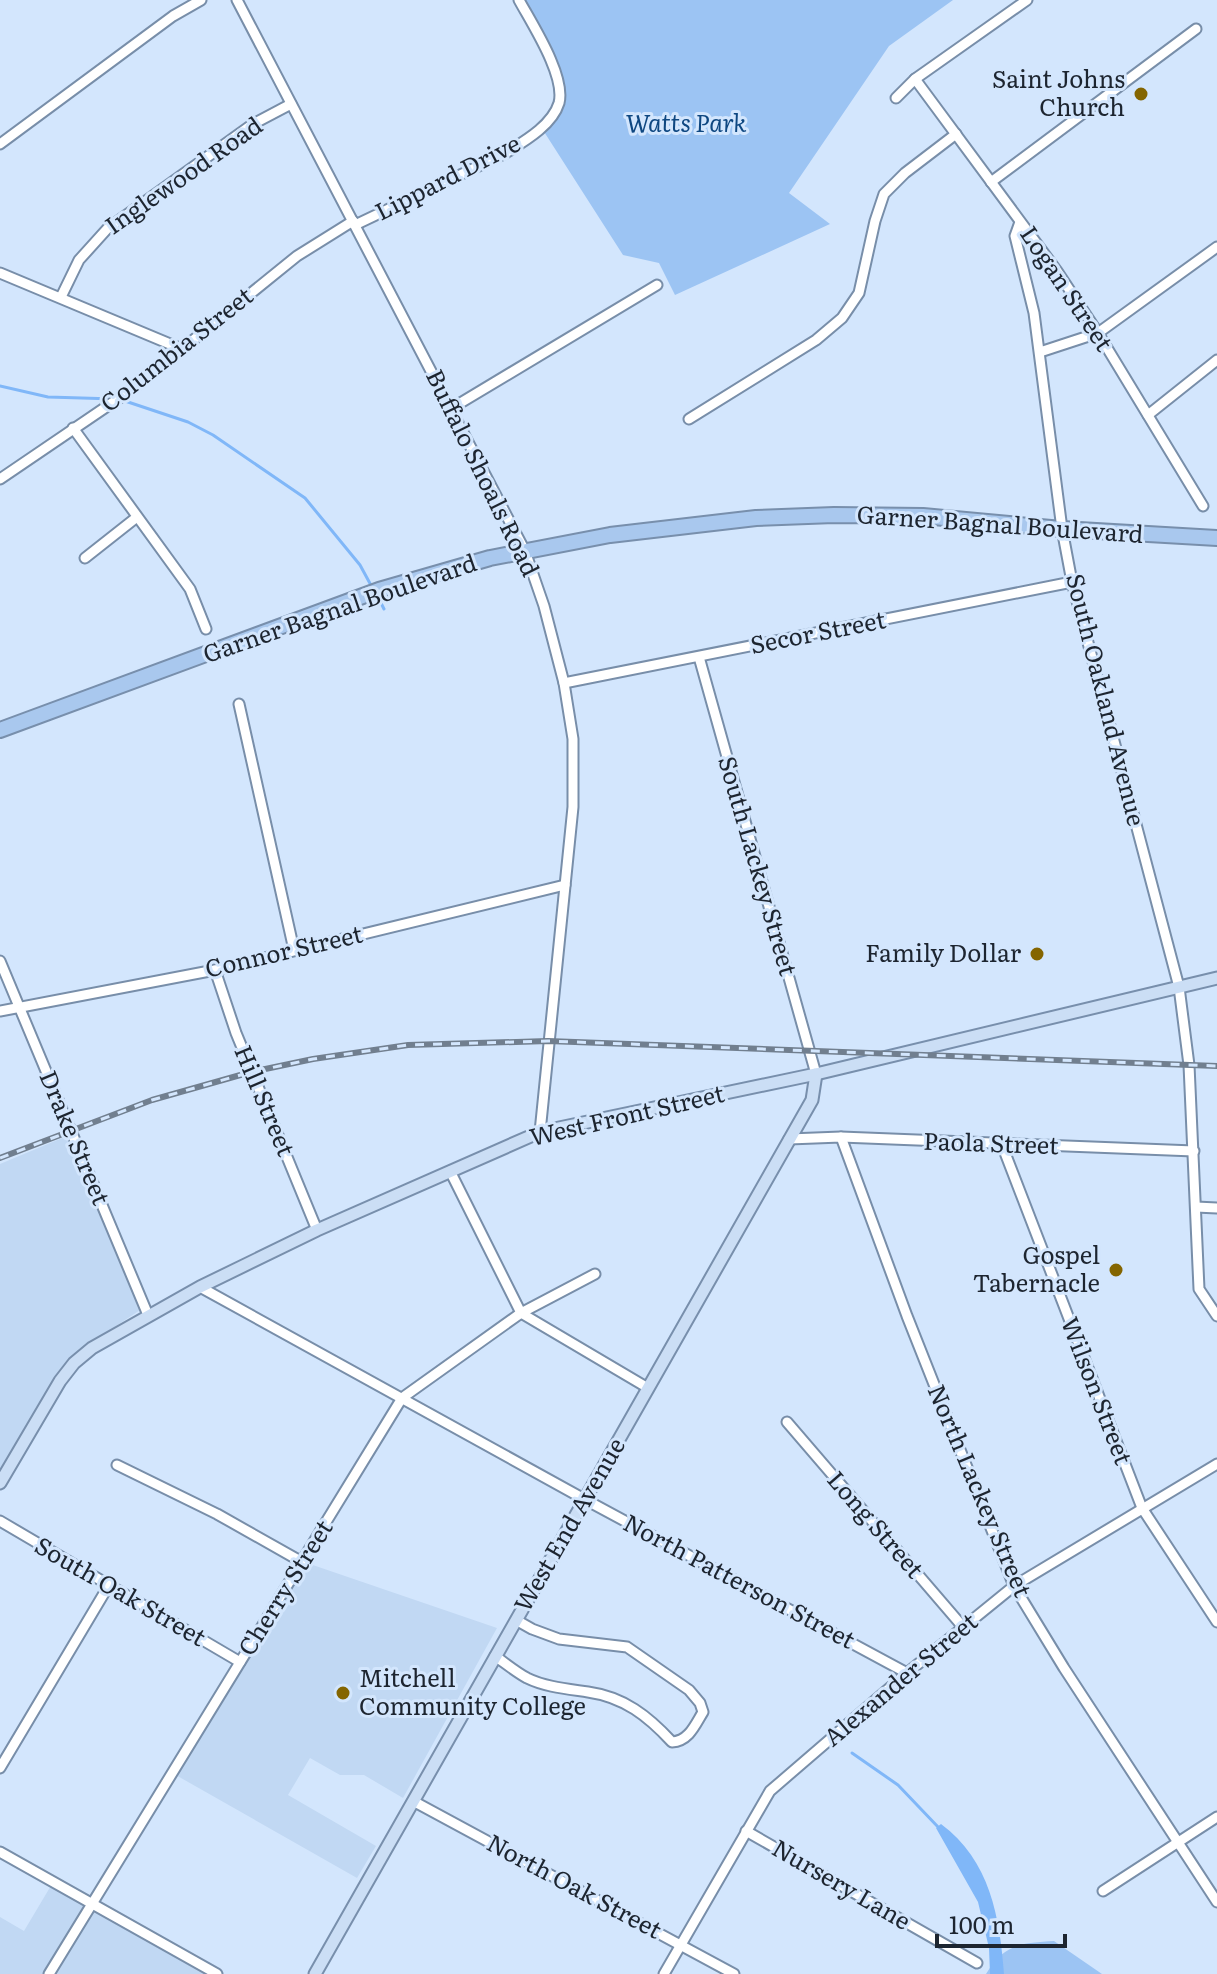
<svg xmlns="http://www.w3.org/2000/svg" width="1217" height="1974" font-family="Literata,serif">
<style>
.built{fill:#c1d8f3}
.green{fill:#9cc4f3}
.water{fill:#80b7f8}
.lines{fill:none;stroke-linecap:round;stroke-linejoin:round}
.stream{stroke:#80b7f8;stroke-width:3}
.minor-casing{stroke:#788ea9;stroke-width:13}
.major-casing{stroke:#788fac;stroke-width:15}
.highway-casing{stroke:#788fac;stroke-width:18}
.minor{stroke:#fff;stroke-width:9}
.major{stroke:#cbdef5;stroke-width:11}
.highway{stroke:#a9c8ee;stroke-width:14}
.rail-casing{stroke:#717f8f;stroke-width:6}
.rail{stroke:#d3e6fd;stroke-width:3;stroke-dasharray:9;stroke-linecap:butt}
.poi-dot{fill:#846500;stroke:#d3e6fd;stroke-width:3}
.labels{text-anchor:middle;stroke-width:6;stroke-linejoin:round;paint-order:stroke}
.poi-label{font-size:24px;fill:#1d2530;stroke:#d3e6fd;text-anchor:end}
.park-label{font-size:24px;font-style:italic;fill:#0e4781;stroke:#d3e6fd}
.street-label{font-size:24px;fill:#1d2530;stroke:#d3e6fd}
</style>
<rect width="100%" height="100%" fill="#d3e6fd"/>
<g class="built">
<path d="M67,1136L140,1310L101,1336L65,1368L50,1386L0,1472V1164Z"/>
<path d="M304,1562L497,1628L403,1798L364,1775H340L310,1758L288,1795L376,1846L357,1878L174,1774Z"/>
<path d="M52,1884L208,1974H0V1917L24,1931Z"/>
</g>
<g class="green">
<path d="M519,0H953L889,46L789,193L830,224L675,295L659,263L623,255L541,127L551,116L559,90Z"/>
<path d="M1054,1941L1102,1974H986C1004,1944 1021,1943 1054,1941Z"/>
</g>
<path class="water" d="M941,1824C990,1860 1000,1918 1004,1974H990L989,1948L978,1902L936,1828Z"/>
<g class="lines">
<g class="stream">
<path d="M0,386L48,397L115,399"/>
<path d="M122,400L188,422L213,435L305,498L360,565L373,589"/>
<path d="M377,595L384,609"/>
<path d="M852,1753L898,1785L939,1828"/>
</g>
<defs>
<g id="minor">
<path d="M237,0L525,551L544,606L564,683L573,739V807L540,1132"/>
<path d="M915,79L1057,271L1098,333L1203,506"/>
<path d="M896,98L915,79L1027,0"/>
<path d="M0,144L173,16L201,0"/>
<path d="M991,182L1196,29"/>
<path d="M1020,222L1015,236L1034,313L1062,529L1072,582L1179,987L1189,1065L1199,1289L1217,1316"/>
<path d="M355,225L504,154C523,142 552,126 559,103C566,76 532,24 519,0"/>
<path d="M0,273L182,349"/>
<path d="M61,297L79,260L107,229L253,124L291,104"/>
<path d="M1040,352L1098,333L1217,247"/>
<path d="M452,408L657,285"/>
<path d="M1148,415L1217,360"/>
<path d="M689,419L816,340L842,318L859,293L875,221L884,194L905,173L956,134"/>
<path d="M73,428L190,589L206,629"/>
<path d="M0,479L134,388L297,256L353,221"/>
<path d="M85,558L137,517"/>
<path d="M699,657L816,1074"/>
<path d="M564,683L1072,582"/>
<path d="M239,704L294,950"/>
<path d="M0,961L148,1315"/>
<path d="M215,970L236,1033L317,1230"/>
<path d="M0,1011L215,970L565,885"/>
<path d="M841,1137L907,1316L1014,1586L1064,1668L1217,1902"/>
<path d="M789,1139L841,1137L1194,1151"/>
<path d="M1002,1145L1142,1508L1217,1622"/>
<path d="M450,1171L521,1313L648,1388"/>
<path d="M1196,1207L1217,1208"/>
<path d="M200,1287L584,1499L907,1673"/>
<path d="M787,1422L963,1627"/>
<path d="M117,1465L217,1514L302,1562"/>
<path d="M0,1521L240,1662"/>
<path d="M495,1656C505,1663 516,1672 527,1678C545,1687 568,1689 588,1692C624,1697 648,1716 672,1742C689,1741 695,1725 703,1712L700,1703L689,1690L627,1647L559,1639L532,1629L516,1620"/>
<path d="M0,1768L109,1585"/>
<path d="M413,1801L734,1974"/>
<path d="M746,1831L977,1963"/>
<path d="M0,1852L217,1974"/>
<path d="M1103,1891L1217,1817"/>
<path d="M49,1974L402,1398L521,1313L595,1274"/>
<path d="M664,1974L770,1791L907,1673L1014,1586L1217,1464"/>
</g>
<g id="major">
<path d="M0,1483L60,1381L74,1363L92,1348L200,1287L317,1230L540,1132L816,1074L1217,978"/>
<path d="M315,1974L812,1100L816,1074"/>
</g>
<path id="highway" d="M0,730L379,590L490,558L610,535L756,518L834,515L923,516L1062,529L1217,538"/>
</defs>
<use href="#minor" class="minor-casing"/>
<use href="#major" class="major-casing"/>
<use href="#highway" class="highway-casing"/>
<use href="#minor" class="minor"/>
<use href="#major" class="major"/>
<use href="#highway" class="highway"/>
<defs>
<path id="rail" d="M0,1158L152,1100L251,1072L313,1059L408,1045L548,1041L1217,1066"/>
</defs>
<use href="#rail" class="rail-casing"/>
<use href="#rail" class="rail"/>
</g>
<g class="poi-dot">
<circle cx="1141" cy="94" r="8"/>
<circle cx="1037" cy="954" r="8"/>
<circle cx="1116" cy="1270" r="8"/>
<circle cx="343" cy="1693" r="8"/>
</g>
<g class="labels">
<g class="poi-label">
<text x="1125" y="88">Saint Johns<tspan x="1125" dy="28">Church</tspan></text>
<text x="1021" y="962">Family Dollar</text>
<text x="1100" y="1264">Gospel<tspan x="1100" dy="28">Tabernacle</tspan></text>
<text x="359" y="1687" text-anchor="start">Mitchell<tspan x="359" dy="28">Community College</tspan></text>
</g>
<g class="park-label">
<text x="686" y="132">Watts Park</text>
</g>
<g class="street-label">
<text transform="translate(184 176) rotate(-35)" y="8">Inglewood Road</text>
<text transform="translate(448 178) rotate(-27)" y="8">Lippard Drive</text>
<text transform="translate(1066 289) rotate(56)" y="8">Logan Street</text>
<text transform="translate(177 350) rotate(-38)" y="8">Columbia Street</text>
<text transform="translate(482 473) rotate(64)" y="8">Buffalo Shoals Road</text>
<text transform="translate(1000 525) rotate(4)" y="8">Garner Bagnal Boulevard</text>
<text transform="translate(340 609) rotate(-19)" y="8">Garner Bagnal Boulevard</text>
<text transform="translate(818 633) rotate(-11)" y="8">Secor Street</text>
<text transform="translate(1105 700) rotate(76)" y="8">South Oakland Avenue</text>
<text transform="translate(757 866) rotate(74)" y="8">South Lackey Street</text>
<text transform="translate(284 952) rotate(-13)" y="8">Connor Street</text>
<text transform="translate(264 1101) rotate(67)" y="8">Hill Street</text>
<text transform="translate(627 1116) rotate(-13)" y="8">West Front Street</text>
<text transform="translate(74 1138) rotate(67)" y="8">Drake Street</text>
<text transform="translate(991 1144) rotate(2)" y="8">Paola Street</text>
<text transform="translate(1096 1391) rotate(69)" y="8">Wilson Street</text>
<text transform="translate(979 1491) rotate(67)" y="8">North Lackey Street</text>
<text transform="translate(570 1525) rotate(-60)" y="8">West End Avenue</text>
<text transform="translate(875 1525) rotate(49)" y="8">Long Street</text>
<text transform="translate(739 1582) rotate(28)" y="8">North Patterson Street</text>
<text transform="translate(286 1588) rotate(-58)" y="8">Cherry Street</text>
<text transform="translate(120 1592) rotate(30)" y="8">South Oak Street</text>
<text transform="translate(901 1680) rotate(-40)" y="8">Alexander Street</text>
<text transform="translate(841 1885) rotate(30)" y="8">Nursery Lane</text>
<text transform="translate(574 1887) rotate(28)" y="8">North Oak Street</text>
</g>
</g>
<path d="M937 1934v12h128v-12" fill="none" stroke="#1d2530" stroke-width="4"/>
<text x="949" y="1934" font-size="24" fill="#1d2530" stroke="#d3e6fd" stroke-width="6" paint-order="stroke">100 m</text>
</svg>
